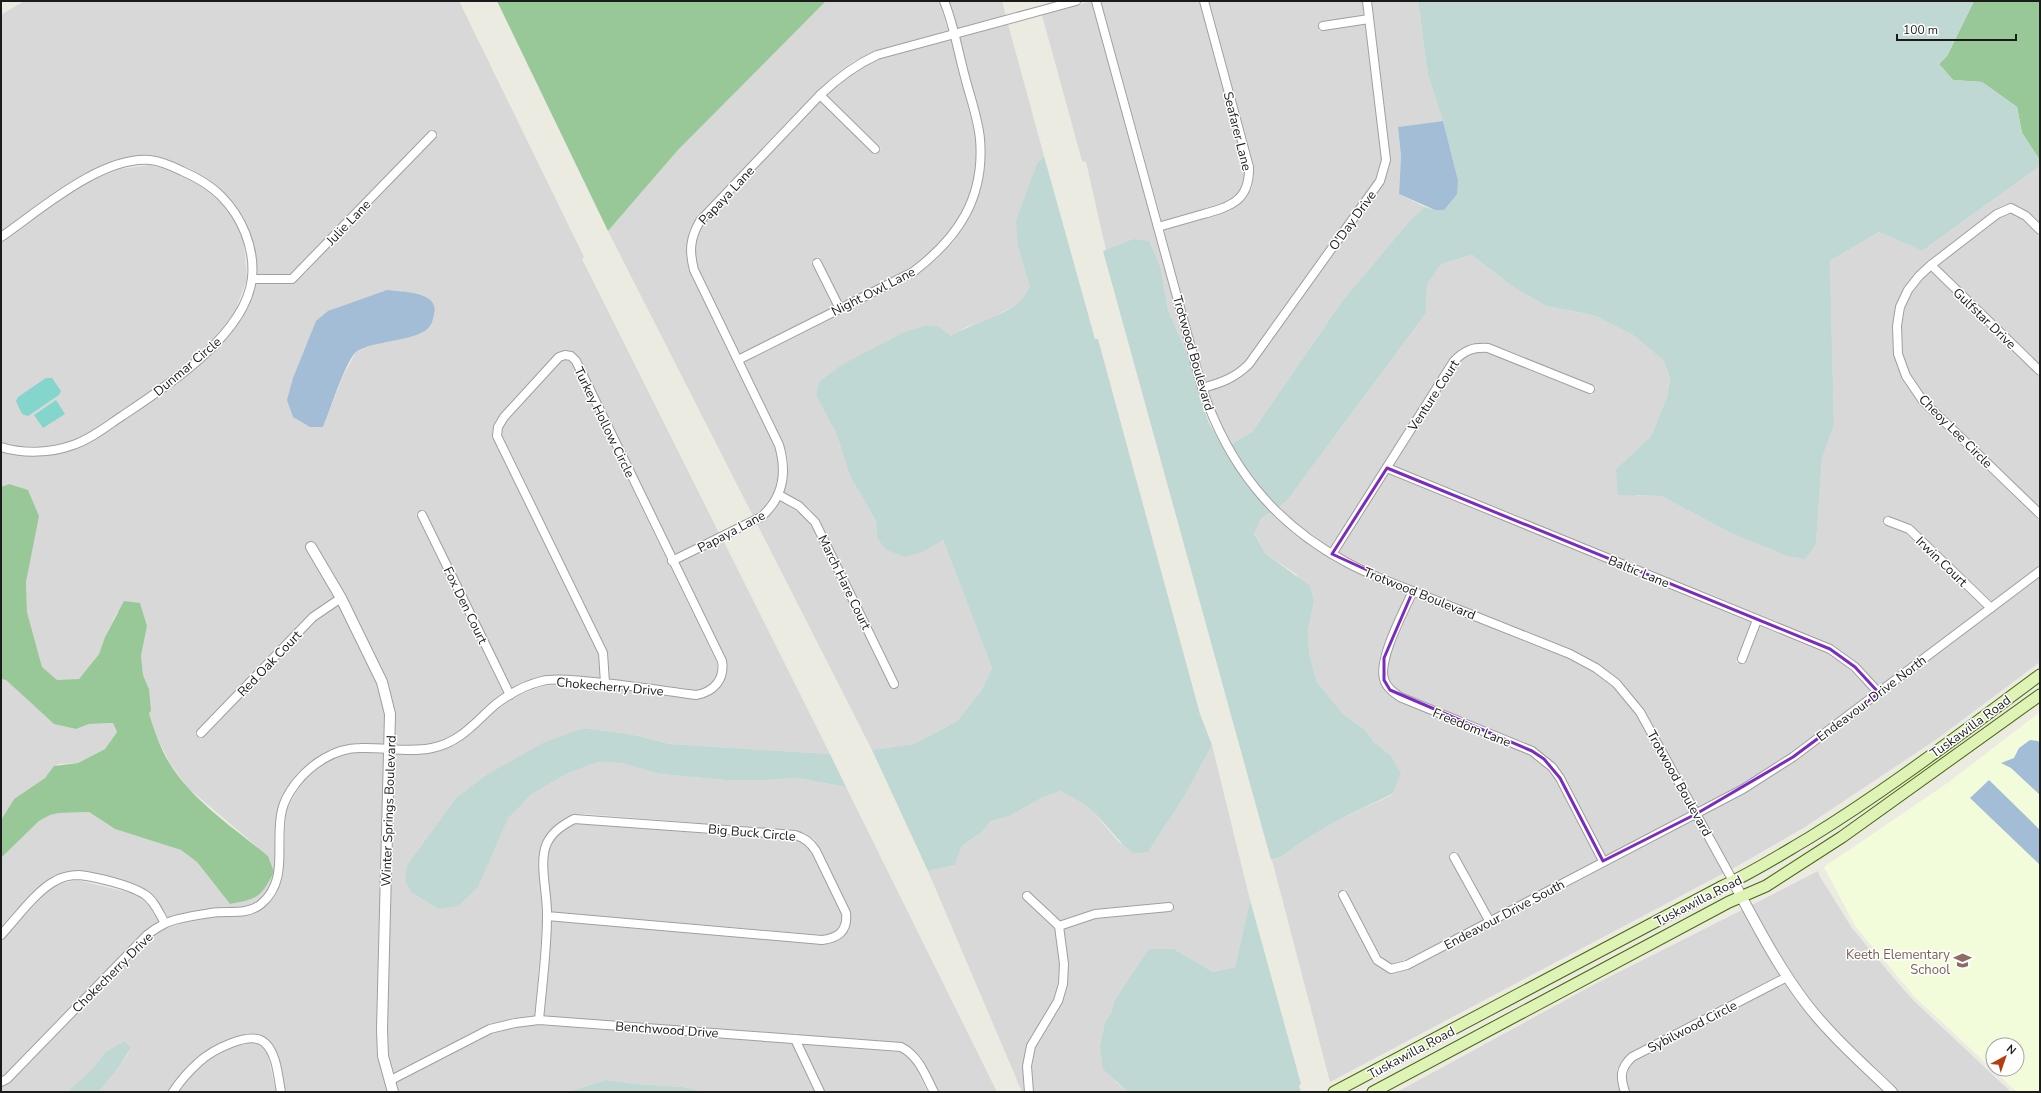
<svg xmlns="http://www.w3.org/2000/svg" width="2041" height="1093" font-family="'Nunito Sans',sans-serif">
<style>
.residential{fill:#d9d8d8;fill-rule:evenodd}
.education{fill:#f2fcda;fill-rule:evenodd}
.forest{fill:#99c898}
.wetland{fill:#bfd8d4}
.pitch{fill:#84d5cc}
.water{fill:#a4bdd6}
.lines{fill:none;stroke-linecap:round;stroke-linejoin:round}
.minor-casing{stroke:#9f9f9f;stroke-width:10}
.tertiary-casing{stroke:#9f9f9f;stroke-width:12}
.secondary-casing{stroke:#44670d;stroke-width:13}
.minor{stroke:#fff;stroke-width:8}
.tertiary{stroke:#fff;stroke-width:10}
.secondary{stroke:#e0f3b7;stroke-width:11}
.marked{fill:none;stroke:#7b2cbf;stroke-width:3;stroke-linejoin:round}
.labels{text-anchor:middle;stroke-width:3;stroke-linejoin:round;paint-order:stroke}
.street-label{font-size:13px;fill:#1b1b1b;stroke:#fff}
.education-label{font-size:13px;fill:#785e54;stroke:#fff;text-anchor:end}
</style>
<rect width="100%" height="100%" fill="#ecebe1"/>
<g class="residential">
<path d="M24,1H459L584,257L582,259L719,533L675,555L579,359L572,352L566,350L558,353L501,414L494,425L493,437L599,655L600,678L561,675L543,677L512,689L423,509L416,514L504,694L454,736L432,744L395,746V713L343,592L313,541L306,546L335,597L310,614L195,734L201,739L315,620L339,604L378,684L386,715V745L360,743L342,747L324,754L306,766L293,780L278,810L276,825L275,874L268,890L258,901L243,907L212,908L168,918L156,898L146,890L135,884L79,871L65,872L53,877L37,889L1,929V858L39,821L50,815L58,813L89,812L115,829L181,850L197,862L230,904L268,856L187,787L170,763L155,734L149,713V689L143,675L141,656L147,626L117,612L105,637L99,654L79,679L57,681L42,668L27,612L26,582L31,552L9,484L1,487V452L20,455L43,456L74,449L90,442L157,397L213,352L229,336L241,318L255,283L271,284L295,282L438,135L433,129L291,275L256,274L252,240L244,218L234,203L209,180L191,169L170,161L151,156L119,160L91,171L75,180L1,232V15ZM435,313L409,337L377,343L356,352L343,376L323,427L293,378Z"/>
<path d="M826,1H939L948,31L876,51L854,61L834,76L697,218L689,231L686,255L690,273L775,447L780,462V476L775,494L768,505L753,516L608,231L678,150Z"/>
<path d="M949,1H1002L1006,16L957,29Z"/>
<path d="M1092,1L1155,232L1189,358L1168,310L1161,269L1133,239L1106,250L1086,162L1082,161L1042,15Z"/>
<path d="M1101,1H1200L1245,168L1244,185L1238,195L1226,204L1162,222Z"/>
<path d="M1209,1H1362L1364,16L1319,23V31L1365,24L1382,160L1376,179L1246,361L1236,370L1223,378L1205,382L1164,230L1229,211L1244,200L1252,188L1254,175V166Z"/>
<path d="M1371,1H1418L1428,75L1443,121L1398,127L1401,156L1399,194L1425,207L1412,218L1343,300L1252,432L1231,444L1217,419L1208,391L1226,385L1240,378L1252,366L1384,182L1390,158Z"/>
<path d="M1008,24L1044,156L1037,163L1016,220L1030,286L1020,302L989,320L966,327L951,336L923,326L904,332L877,347L816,396L836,433L850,476L876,521L877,538L925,551L943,540L992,668L981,691L957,721L914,744L872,750L757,524L774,511L780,501L803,515L811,524L892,689L900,685L819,519L809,508L784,493L788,477V460L783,443L744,362L914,276L936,260L955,240L970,217L981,188L985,165L984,136L959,37Z"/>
<path d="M951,39L976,139L977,166L973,186L962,214L948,236L931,254L911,269L842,303L818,257L811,262L834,307L740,354L698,268L695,254V242L703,223L820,101L875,155L881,148L827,95L858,68L878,59Z"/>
<path d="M150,165L166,169L204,187L227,209L237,224L244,243L247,279L234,314L208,346L153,390L87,434L72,441L43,447L22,446L1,442V242L80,187L94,179L120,169Z"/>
<path d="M2040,166V224L2022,208L2013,204L2004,205L1995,210L1931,259L1916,273L1904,289L1896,307L1893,326L1894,355L1902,378L1919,404L2040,521V566L1992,602L1912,526L1886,516L1883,524L1906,533L1985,608L1880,687L1858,663L1832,645L1393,466L1457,363L1464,357L1474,352H1486L1592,395L1596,387L1490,344H1472L1460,349L1451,359L1331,548L1293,521L1279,507L1286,502L1426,313L1427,285L1441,264L1472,255L1513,287L1546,306L1593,315L1633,335L1664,361L1670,378L1667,397L1651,436L1616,469L1637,496H1661L1731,533L1784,555L1816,544L1822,459L1834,425L1830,261L1879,232L1922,251Z"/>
<path d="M2010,213L2023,220L2040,237V365L1937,265L1999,217Z"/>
<path d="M1930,271L2040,378V508L1926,398L1910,373L1902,353V325L1905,308L1911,292Z"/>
<path d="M565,359L568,360L572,364L717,663L718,676L708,686L696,690L609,679L607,651L502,435V428L507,419L561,361Z"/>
<path d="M1388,474L1752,622L1736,662L1744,664L1759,626L1827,653L1840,660L1873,693L1791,753L1741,785L1698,808L1644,709L1618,679L1599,665L1572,650L1415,587L1338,553Z"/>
<path d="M1271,512L1288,528L1326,556L1346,567L1407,594L1380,657L1378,670L1379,681L1386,693L1398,701L1530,755L1541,763L1557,781L1597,860L1492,916L1456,851L1449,856L1484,920L1397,964L1392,965L1381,957L1345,889L1337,894L1374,963L1380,968L1390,973L1409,969L1604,865L1694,820L1724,873L1330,1082L1272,860L1281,857L1303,841L1338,820L1392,795L1390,755L1374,742L1365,730L1343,714L1317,682L1309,653L1308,630L1314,602L1296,574L1265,553L1254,532L1261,519Z"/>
<path d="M723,540L830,754L670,744L634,735L584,728L486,775L456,798L407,865L412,893L438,909L487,866L507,818L532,794L566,774L598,762L621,763L660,774L725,780H767L797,778L846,787L997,1092H939L921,1057L912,1048L902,1043L798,1035L797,1033L794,1035L544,1016L551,921L821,944L832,943L842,938L849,930L851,920L850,911L820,849L815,840L805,833L797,831L586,814L572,815L560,822L543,841L539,856L543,916L535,1016L514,1018L489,1025L392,1075L387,1055L386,1028L394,754L432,753L457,744L472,733L498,708L511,698L543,686L560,684L604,687L695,699L702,698L717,691L726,677V660L678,563Z"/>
<path d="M2040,577V662L1937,739L1805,827L1732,869L1702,816L1744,792L1795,760Z"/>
<path d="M1415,597L1567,658L1594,672L1613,686L1637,714L1690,813L1605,856L1564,776L1547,756L1534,747L1402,693L1393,687L1388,678L1387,670L1388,658Z"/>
<path d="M1,679L6,680L54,724L76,729L89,724L114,723L117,732L105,749L78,763L58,764L45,778L14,799L1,820Z"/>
<path d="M1212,745L1250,900L1235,967L1213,972L1174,949L1130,978L1114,1001L1111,1013L1105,1022L1100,1046L1116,1082L1128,1092H1033L1032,1066L1035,1047L1062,1003L1067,984L1068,963L1064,929L1095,919L1173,911V903L1095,910L1060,921L1027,890L1021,896L1055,929L1060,965L1058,984L1054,1000L1027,1046L1023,1067L1024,1092H1022L928,871L955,865L962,846L982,832L991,821L1010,816L1041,798L1060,791L1080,801L1093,812L1119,842L1148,852L1184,797Z"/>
<path d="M359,752L386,754L379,1057L388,1092H286L275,1048L267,1038L260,1034L247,1033L220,1044L197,1058L176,1079L168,1092H99L116,1071L131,1049L105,1053L91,1070L67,1092H1V1087L9,1083L149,938L167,927L212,917L243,916L263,908L276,894L283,876L286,810L300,785L311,773L326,762L344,755Z"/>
<path d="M574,823L800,841L808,846L812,854L842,915L841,928L830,935H822L551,912L547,856L550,845L556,837L563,829Z"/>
<path d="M1818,871L1819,875L1852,928L1897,982L1913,1000L2011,1092H1898L1827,1021L1791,974L1752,905Z"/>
<path d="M77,880L131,893L141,898L149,905L159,922L145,931L1,1078V942L43,895L56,885Z"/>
<path d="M1744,909L1781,975L1630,1053L1623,1060L1617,1070V1080L1620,1092H1397L1595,984Z"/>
<path d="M1785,982L1885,1092H1629L1625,1078V1071L1634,1061Z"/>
<path d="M539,1025L792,1043L815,1092H707L683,1087L635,1084L606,1080L567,1092H398L395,1083L491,1033L515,1027Z"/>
<path d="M247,1042H256L267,1052L276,1092H177L183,1084L202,1064L223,1052Z"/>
<path d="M802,1044L900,1052L907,1055L913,1063L928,1092H825Z"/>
</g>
<path class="education" d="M2040,712V1092H2017L1915,997L1855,926L1824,867L1949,782ZM1993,1045H2017V1069H1993Z"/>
<g class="forest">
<path d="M497,1H826L678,150L608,231Z"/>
<path d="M1974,1H2040V160L2022,133L2017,107L1982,82L1953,80L1939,64L1947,56Z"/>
<path d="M9,484L28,490L39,516L26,582L27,612L42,667L57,680L79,679L99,654L105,637L124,601L140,603L147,626L141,656L143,675L149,689L151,711L149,713C154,730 160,748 170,764C193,801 234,828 268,856L274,872C261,897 258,899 230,904L197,862L181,850L115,829L89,812L59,813L50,815L39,821L1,858V820L14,799L45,778L54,766L78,763L105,749L117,732L113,723L89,724L76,729L54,724L6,680L1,679V487Z"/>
</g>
<g class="wetland">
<path d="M1418,1H1974L1947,56L1939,64L1953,80L1982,82L2017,107L2022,133L2040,160V166L1922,251L1879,232L1830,261L1834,425L1822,459L1816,544L1805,559L1784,555L1731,533L1661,496L1618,495L1616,469L1651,436L1667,397L1670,378L1664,361L1633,335L1593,315L1546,306L1513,287L1472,255L1441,264L1427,285L1426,313L1286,502L1279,507C1260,488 1244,467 1231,444L1252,432L1343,300L1412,218L1425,207L1435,210L1458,180L1443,121L1428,75Z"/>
<path d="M1044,156L1095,339H1098L1200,714L1212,745L1184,797L1148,852L1133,853C1114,838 1100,814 1079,801C1073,797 1066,794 1060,791L1041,798L1010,816L991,821L982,832L962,846L955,865L928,871L872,750L914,744L957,721L981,691L992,668L943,540L925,551L905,557L887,550L877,538L876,521L850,476L836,433L816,396L820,381L843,364L904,332L923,326H938L951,336C972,323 999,319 1019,302C1023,298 1027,291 1030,286L1018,246L1016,220L1037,163Z"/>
<path d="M1133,239L1149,241L1161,269L1168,310L1189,358L1198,393L1209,423L1230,460L1252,492L1271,512L1261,519L1254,533L1265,553L1310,586L1314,602L1308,630L1309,653L1317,682L1343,714L1365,730L1374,742L1390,755L1401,773L1392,794L1338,820L1303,841L1281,857L1271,860L1103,251Z"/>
<path d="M584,728L634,735L670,744L830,754L846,787L797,778L767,780H725L660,774L621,763L598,762L566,774L532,794L508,818L478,887L458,906L438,909L412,893L405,881L407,865L456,798L486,775L543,743Z"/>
<path d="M1250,900L1301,1084L1299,1086L1301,1092H1128L1103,1069L1100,1046L1105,1022L1111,1013L1114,1001L1149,949H1174L1213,972L1235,967Z"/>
<path d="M124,1041L131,1048L116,1071L99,1092H67L91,1070L105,1053Z"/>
<path d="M606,1080L635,1084L683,1087L707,1092H567Z"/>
</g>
<g class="pitch">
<path d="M46,378H52L61,391L59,395L28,416L22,414L16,401L18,397Z"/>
<path d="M56,400L65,414L43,428L34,415Z"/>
</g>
<g class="water">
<path d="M1443,121L1458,180L1457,194L1444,210H1435L1399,194L1401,156L1398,127Z"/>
<path d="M387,290C401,292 441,291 434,315C433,318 432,324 430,326C420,340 383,340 364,348C362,349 358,350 356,352C345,362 330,411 323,427H310L293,417L287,400L293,378L316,321L328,311Z"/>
<path d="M2030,740L2038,741L2040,744V795L2011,768L2001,763L2014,758L2019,748Z"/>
<path d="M1989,780L2040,830V865L1970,798Z"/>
</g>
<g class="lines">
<defs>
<g id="minor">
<path d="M1096,1L1202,388C1228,465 1273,523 1346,562C1373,577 1404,587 1432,599C1478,617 1524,636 1570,654L1596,668L1616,683L1640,712L1733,881"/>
<path d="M1323,26L1369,19"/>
<path d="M820,95L875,149"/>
<path d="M1158,227C1172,223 1186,219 1200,215C1229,207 1250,202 1249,167L1204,1"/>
<path d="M2040,230L2026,216L2011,208L1997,214L1931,265L1919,276L1908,290L1900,307L1897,326L1898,354L1906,376L1923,401L2040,514"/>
<path d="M1,237C40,210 101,156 150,160C161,161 172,166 182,171C196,177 210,185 221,196C242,217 255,248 252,278C246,335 166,387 122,416C107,426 91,439 73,445C51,453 24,454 1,447"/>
<path d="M817,263L840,309"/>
<path d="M1931,265L2040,371"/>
<path d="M252,279H292L432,135"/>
<path d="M738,360L913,272C958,238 985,198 980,139C978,118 970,97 965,77C958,52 954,25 944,1"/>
<path d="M1202,388C1221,383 1235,378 1249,364L1380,181L1386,160L1367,1"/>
<path d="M1387,468L1830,649L1855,667L1879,693"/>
<path d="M779,495L799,506L815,522L894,684"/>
<path d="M422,515L510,695"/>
<path d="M1888,521L1909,529L1991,608"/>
<path d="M1332,554L1454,361C1465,350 1473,347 1488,348L1590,389"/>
<path d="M672,561L761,517C784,497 787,472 779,445L694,270C689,251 690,238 700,221L820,95C838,78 855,65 877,55L1076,1"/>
<path d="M1413,591C1404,611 1378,659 1384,679C1386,687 1393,692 1400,697L1532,751L1552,767L1560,778L1603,861"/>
<path d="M1742,659L1757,620"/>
<path d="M201,733L313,617L341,598"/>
<path d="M1454,857L1490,922"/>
<path d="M1343,895L1377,960L1391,969L1407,965L1743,789L1793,757L2040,571"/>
<path d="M1027,896L1059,926L1064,964L1063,984L1058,1001L1031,1046L1027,1066L1029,1092"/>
<path d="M1059,926L1095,914L1169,907"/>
<path d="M1,935C16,919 36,891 55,881C62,877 71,875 79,875C96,877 130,885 144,894C154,900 159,913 165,923"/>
<path d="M539,1020C542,986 547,951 547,916C548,895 538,862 547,843C553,831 563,825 574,819L795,835C805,838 810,842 816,851L846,913C848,931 838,938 822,940L547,916"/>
<path d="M795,1039L820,1092"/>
<path d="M389,1081L490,1029L515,1023L539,1020L901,1047C919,1056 925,1075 934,1092"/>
<path d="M1,1082L7,1079L147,935C152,931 158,927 164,924C175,918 198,915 211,913C228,910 246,916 261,904C290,880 274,842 282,810C284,801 290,791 296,783C311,764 335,748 360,748C384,747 409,753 432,748C461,742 475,722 496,704C509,694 526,685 542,681C555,678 570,680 583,681C621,684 658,690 696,695C714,692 725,679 722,661L576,361L571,356L565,355L559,357L504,417L498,427L497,436L603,653L605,683"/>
<path d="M173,1092C180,1081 189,1071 199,1062C211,1051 251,1029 265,1043C277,1054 278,1077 281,1092"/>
<path d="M1625,1092C1620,1077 1620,1068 1632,1057L1787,977"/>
</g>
<g id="tertiary">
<path d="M311,547L341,598L382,682L390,714L382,1029L383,1056L393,1092"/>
<path d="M1733,881C1755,922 1777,965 1805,1002C1830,1035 1862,1063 1892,1092"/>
</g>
<g id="secondary">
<path d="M1334,1092L1721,887C1752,873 1780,855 1809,838C1889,789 1964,731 2040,675"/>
<path d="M1373,1092L1729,902L1766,886L1842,837L2040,695"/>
</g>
</defs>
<use href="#minor" class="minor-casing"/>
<use href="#tertiary" class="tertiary-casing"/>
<use href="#secondary" class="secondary-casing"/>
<use href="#minor" class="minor"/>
<use href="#tertiary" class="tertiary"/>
<use href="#secondary" class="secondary"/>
</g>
<path class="marked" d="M1387,468L1830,649L1855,667L1879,693L1793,757L1696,814L1603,861L1560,778L1544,759L1532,751L1390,690L1384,680V658L1413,591L1332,554Z"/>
<defs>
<symbol id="school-bare" viewBox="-9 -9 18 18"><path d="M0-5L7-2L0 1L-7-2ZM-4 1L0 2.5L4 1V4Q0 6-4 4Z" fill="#8d6e63" stroke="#fff" stroke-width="2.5" paint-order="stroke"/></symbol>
</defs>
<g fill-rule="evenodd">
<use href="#school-bare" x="1950" y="948" width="25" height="25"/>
</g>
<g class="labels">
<g class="street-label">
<text transform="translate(1238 131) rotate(76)" y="5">Seafarer Lane</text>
<text transform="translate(726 195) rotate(-47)" y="5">Papaya Lane</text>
<text transform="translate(1352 220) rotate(-54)" y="5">O'Day Drive</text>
<text transform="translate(348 222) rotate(-46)" y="5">Julie Lane</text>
<text transform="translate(873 291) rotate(-27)" y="5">Night Owl Lane</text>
<text transform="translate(1985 318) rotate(44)" y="5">Gulfstar Drive</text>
<text transform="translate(1194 353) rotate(74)" y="5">Trotwood Boulevard</text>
<text transform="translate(187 366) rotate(-40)" y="5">Dunmar Circle</text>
<text transform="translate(1433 395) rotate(-57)" y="5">Venture Court</text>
<text transform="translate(605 422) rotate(64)" y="5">Turkey Hollow Circle</text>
<text transform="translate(1956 431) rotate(45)" y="5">Cheoy Lee Circle</text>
<text transform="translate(731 531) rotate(-28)" y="5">Papaya Lane</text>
<text transform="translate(1942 561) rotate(44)" y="5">Irwin Court</text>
<text transform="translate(1639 571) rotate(22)" y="5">Baltic Lane</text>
<text transform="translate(845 582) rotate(64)" y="5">March Hare Court</text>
<text transform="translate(1420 593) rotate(22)" y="5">Trotwood Boulevard</text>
<text transform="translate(466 605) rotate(64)" y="5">Fox Den Court</text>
<text transform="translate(269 663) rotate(-46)" y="5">Red Oak Court</text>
<text transform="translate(610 686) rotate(5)" y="5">Chokecherry Drive</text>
<text transform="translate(1871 698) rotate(-37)" y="5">Endeavour Drive North</text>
<text transform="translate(1970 726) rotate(-36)" y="5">Tuskawilla Road</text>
<text transform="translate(1472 727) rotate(22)" y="5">Freedom Lane</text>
<text transform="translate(1680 783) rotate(61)" y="5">Trotwood Boulevard</text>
<text transform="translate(388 811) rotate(-88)" y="5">Winter Springs Boulevard</text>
<text transform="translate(752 832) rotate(5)" y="5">Big Buck Circle</text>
<text transform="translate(1698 900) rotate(-27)" y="5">Tuskawilla Road</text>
<text transform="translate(1504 914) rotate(-28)" y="5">Endeavour Drive South</text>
<text transform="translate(112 972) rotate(-45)" y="5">Chokecherry Drive</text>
<text transform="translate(1692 1026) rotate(-27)" y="5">Sybilwood Circle</text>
<text transform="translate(667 1029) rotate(4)" y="5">Benchwood Drive</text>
<text transform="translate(1411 1052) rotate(-28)" y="5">Tuskawilla Road</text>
</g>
<g class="education-label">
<text x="1950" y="959">Keeth Elementary<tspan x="1950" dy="15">School</tspan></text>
</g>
</g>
<rect width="2041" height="1093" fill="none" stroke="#1b1b1b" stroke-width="4"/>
<g transform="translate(2005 1057) rotate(40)"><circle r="19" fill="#ffffff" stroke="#a4a4a4"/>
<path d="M0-3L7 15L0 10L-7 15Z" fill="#b63d0f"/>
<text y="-6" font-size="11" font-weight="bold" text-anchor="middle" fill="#1b1b1b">N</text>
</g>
<path d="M1897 34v6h119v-6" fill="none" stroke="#1b1b1b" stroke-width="2"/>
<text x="1903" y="34" font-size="12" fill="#1b1b1b" stroke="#ffffff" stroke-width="3" paint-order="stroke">100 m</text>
</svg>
